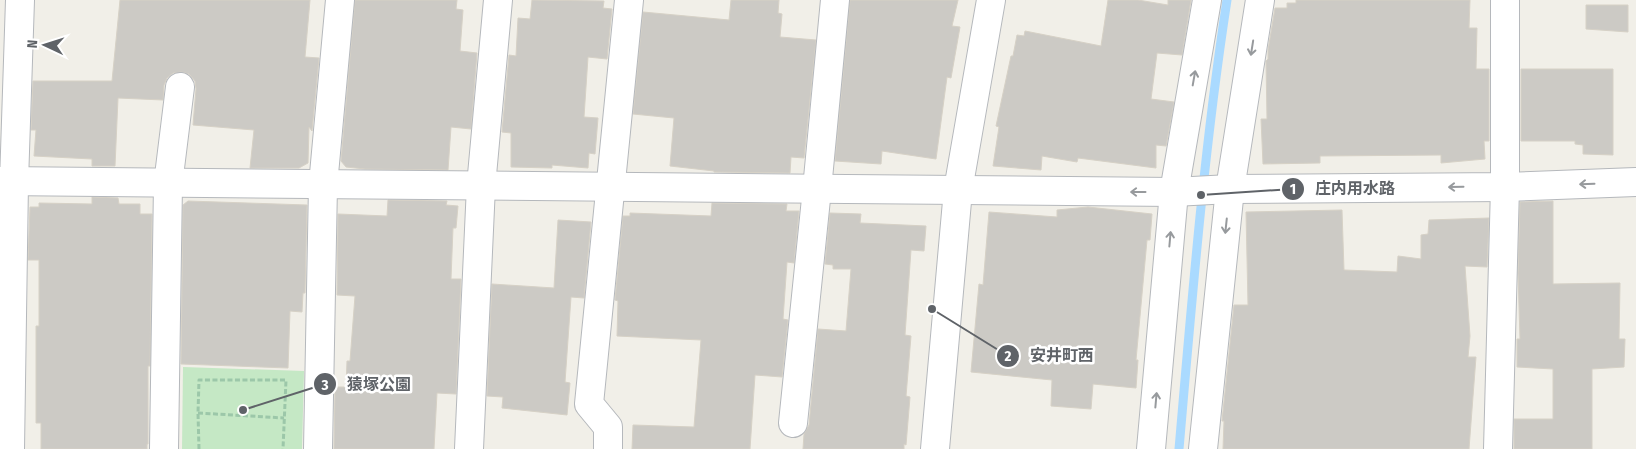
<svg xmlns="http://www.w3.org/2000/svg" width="1636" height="449" font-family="'Fira Sans Condensed','Noto Sans JP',sans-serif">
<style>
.green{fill:#c5e8c5}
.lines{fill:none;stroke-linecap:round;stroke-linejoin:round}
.stream{stroke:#aadaff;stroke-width:9}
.building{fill:#cccac5;stroke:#d6d1c6}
.minor-casing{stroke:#b5b8bc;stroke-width:30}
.tertiary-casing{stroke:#b5b8bc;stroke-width:30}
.path{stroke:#9cc7a9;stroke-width:3;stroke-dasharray:5 2.5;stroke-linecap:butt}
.minor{stroke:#fff;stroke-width:28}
.tertiary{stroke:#fff;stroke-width:28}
.oneway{stroke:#979a9d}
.leader{fill:none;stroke:#5f6368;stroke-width:2}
.callout-dot{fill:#5f6368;stroke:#fff;stroke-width:2}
.mark-label{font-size:15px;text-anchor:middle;font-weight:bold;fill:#fff}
.callout-label{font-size:16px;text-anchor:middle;font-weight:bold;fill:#5f6368;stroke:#fff;stroke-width:5;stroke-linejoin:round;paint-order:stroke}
</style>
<rect width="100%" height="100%" fill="#f1efe8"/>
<path class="green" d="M183,367L304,371L302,449H182Z"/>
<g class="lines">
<path class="stream" d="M1179,449C1192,299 1204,149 1227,0"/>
</g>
<g class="building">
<path d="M120,0H310L305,57L319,58L312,131L309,127L308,163L299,168H250L254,130L193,125L196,89L195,81L189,74L181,72L173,73L167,78L164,85L163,100L118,98L115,166H92V159L34,156L36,130H31L33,81H112Z"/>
<path d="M355,0H457L456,9L463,10L460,51L477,53L471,129L451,127L448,170L365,169L346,167L341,161Z"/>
<path d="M532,0L604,1L603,8L612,9L607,59L588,57L584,117L598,118L595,154L589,153L588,168L552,165V168L511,167V133L502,132L509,55L516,56L518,18L530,19Z"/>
<path d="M731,0H779L778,13L782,14L780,37L816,40L804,158L791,157L790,173L714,172V171L670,166L674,118L633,114L643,12L729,20Z"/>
<path d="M850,0H958L952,26L960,27L951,78L947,77L936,159L882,151L881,164L835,161Z"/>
<path d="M1108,0H1138L1168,5V0H1191L1182,55L1157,53L1151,99L1174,102L1166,146L1156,145V168L1078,158L1077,162L1042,156L1041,170L993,166L999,127L996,126L1011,56H1013L1017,35L1024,36L1025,31L1101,46Z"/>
<path d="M1296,0H1470L1469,28H1477L1476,69H1489V141H1484L1485,159L1441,163V155L1320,156V163L1263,164L1261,119H1267L1266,61L1268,59V50L1275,8H1287V3H1296Z"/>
<path d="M1586,5H1628V32L1586,29Z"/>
<path d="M1521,69H1613V155L1583,154V145L1575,144V141H1521Z"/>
<path d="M92,197L118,198L119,204H140V214H152L150,366H148V444H147V449H41V423H36V326H39V260H28L30,207H39V203L92,204Z"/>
<path d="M388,200L447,201L446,205L458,206L456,228H453L451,279H461L456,394L437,393L434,449H334L335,387H346L347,361H350L355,296L337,295L338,214L387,216Z"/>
<path d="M188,201L307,205L305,293H303L302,312L290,311L288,368L181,364L183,205Z"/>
<path d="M1553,201V284L1620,283L1619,339H1625L1624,367L1592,369V449H1514V419H1553V369L1517,367V339H1520L1518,273L1520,202Z"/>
<path d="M712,203L787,204L786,211H799L794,263L787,262L783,319L788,320L782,377L755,375L750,449H632L633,425L694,427L701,340L617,336L618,301L615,300L623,216H630V213L711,216Z"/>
<path d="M1088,207L1152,214L1150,240H1147L1136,360H1138L1136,388L1093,384L1091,409L1051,406L1052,380L971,372L979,284L983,285L989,212L1057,217V210Z"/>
<path d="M1342,210L1344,270L1397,272L1398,256L1421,259V235L1428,234L1429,220L1489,218L1487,267L1465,266L1470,336L1468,357H1476L1469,449H1223L1224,421H1222L1234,305H1248L1246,212Z"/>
<path d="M830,213L861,214L860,223L926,226L924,251L911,250L905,335L911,336L906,396L910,397L906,445L904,444V449H803L804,434L809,425L818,329L846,331L851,269H833V265L825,264Z"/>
<path d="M558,220L591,222L584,298L571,297L565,382L570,383L567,415L502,408L503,397L487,396L492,284L554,288Z"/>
</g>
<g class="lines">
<defs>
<g id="minor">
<path d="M0,181L1174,192L1230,189L1505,187L1636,182"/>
<path d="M793,423L817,189L835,0"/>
<path d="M10,449L14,182L20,0"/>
<path d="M164,449L168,184L180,87"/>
<path d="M318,449L323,185L340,0"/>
<path d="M469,449L481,186L498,0"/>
<path d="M608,449V427L589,404L629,0"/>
<path d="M1151,449L1174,192L1207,0"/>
<path d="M1203,449L1230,189L1260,0"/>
<path d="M1498,449L1505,187V0"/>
</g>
<path id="tertiary" d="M935,449L958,190L991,0"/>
</defs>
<use href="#minor" class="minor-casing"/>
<use href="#tertiary" class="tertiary-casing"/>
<g class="path">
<path d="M198,413L284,418"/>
<path d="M199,449L198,413L199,380H286L283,449"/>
</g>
<use href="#minor" class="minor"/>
<use href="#tertiary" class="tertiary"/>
</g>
<defs><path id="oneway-shaft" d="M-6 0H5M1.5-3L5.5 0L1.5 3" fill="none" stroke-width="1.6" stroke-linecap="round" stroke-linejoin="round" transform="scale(1.25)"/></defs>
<g class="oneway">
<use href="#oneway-shaft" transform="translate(1252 48) rotate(99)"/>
<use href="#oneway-shaft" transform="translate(1194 78) rotate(-80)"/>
<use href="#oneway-shaft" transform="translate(1587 184) rotate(178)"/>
<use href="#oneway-shaft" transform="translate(1456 187) rotate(179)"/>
<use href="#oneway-shaft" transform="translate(1138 192) rotate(-180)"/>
<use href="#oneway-shaft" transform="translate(1226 226) rotate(96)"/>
<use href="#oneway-shaft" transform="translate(1170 239) rotate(-85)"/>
<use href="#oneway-shaft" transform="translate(1156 400) rotate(-85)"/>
</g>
<path class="leader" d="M1201 195L1293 189M932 309L1008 356M243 410L325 384"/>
<g class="callout-dot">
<circle cx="1201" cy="195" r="5"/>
<circle cx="932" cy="309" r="5"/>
<circle cx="243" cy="410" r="5"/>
<circle cx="1293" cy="189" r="12"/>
<circle cx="1008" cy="356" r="12"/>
<circle cx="325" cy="384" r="12"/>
</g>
<g class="mark-label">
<text x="1293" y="194">1</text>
<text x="1008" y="361">2</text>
<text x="325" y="390">3</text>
</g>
<g class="callout-label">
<text x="1355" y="194">庄内用水路</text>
<text x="1062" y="361">安井町西</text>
<text x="379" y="390">猿塚公園</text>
</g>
<g transform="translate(45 45) rotate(274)" stroke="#ffffff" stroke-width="4" paint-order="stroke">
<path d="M0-4L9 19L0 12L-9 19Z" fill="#5f6368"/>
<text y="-8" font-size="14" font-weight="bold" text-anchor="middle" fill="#5f6368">N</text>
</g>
</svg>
